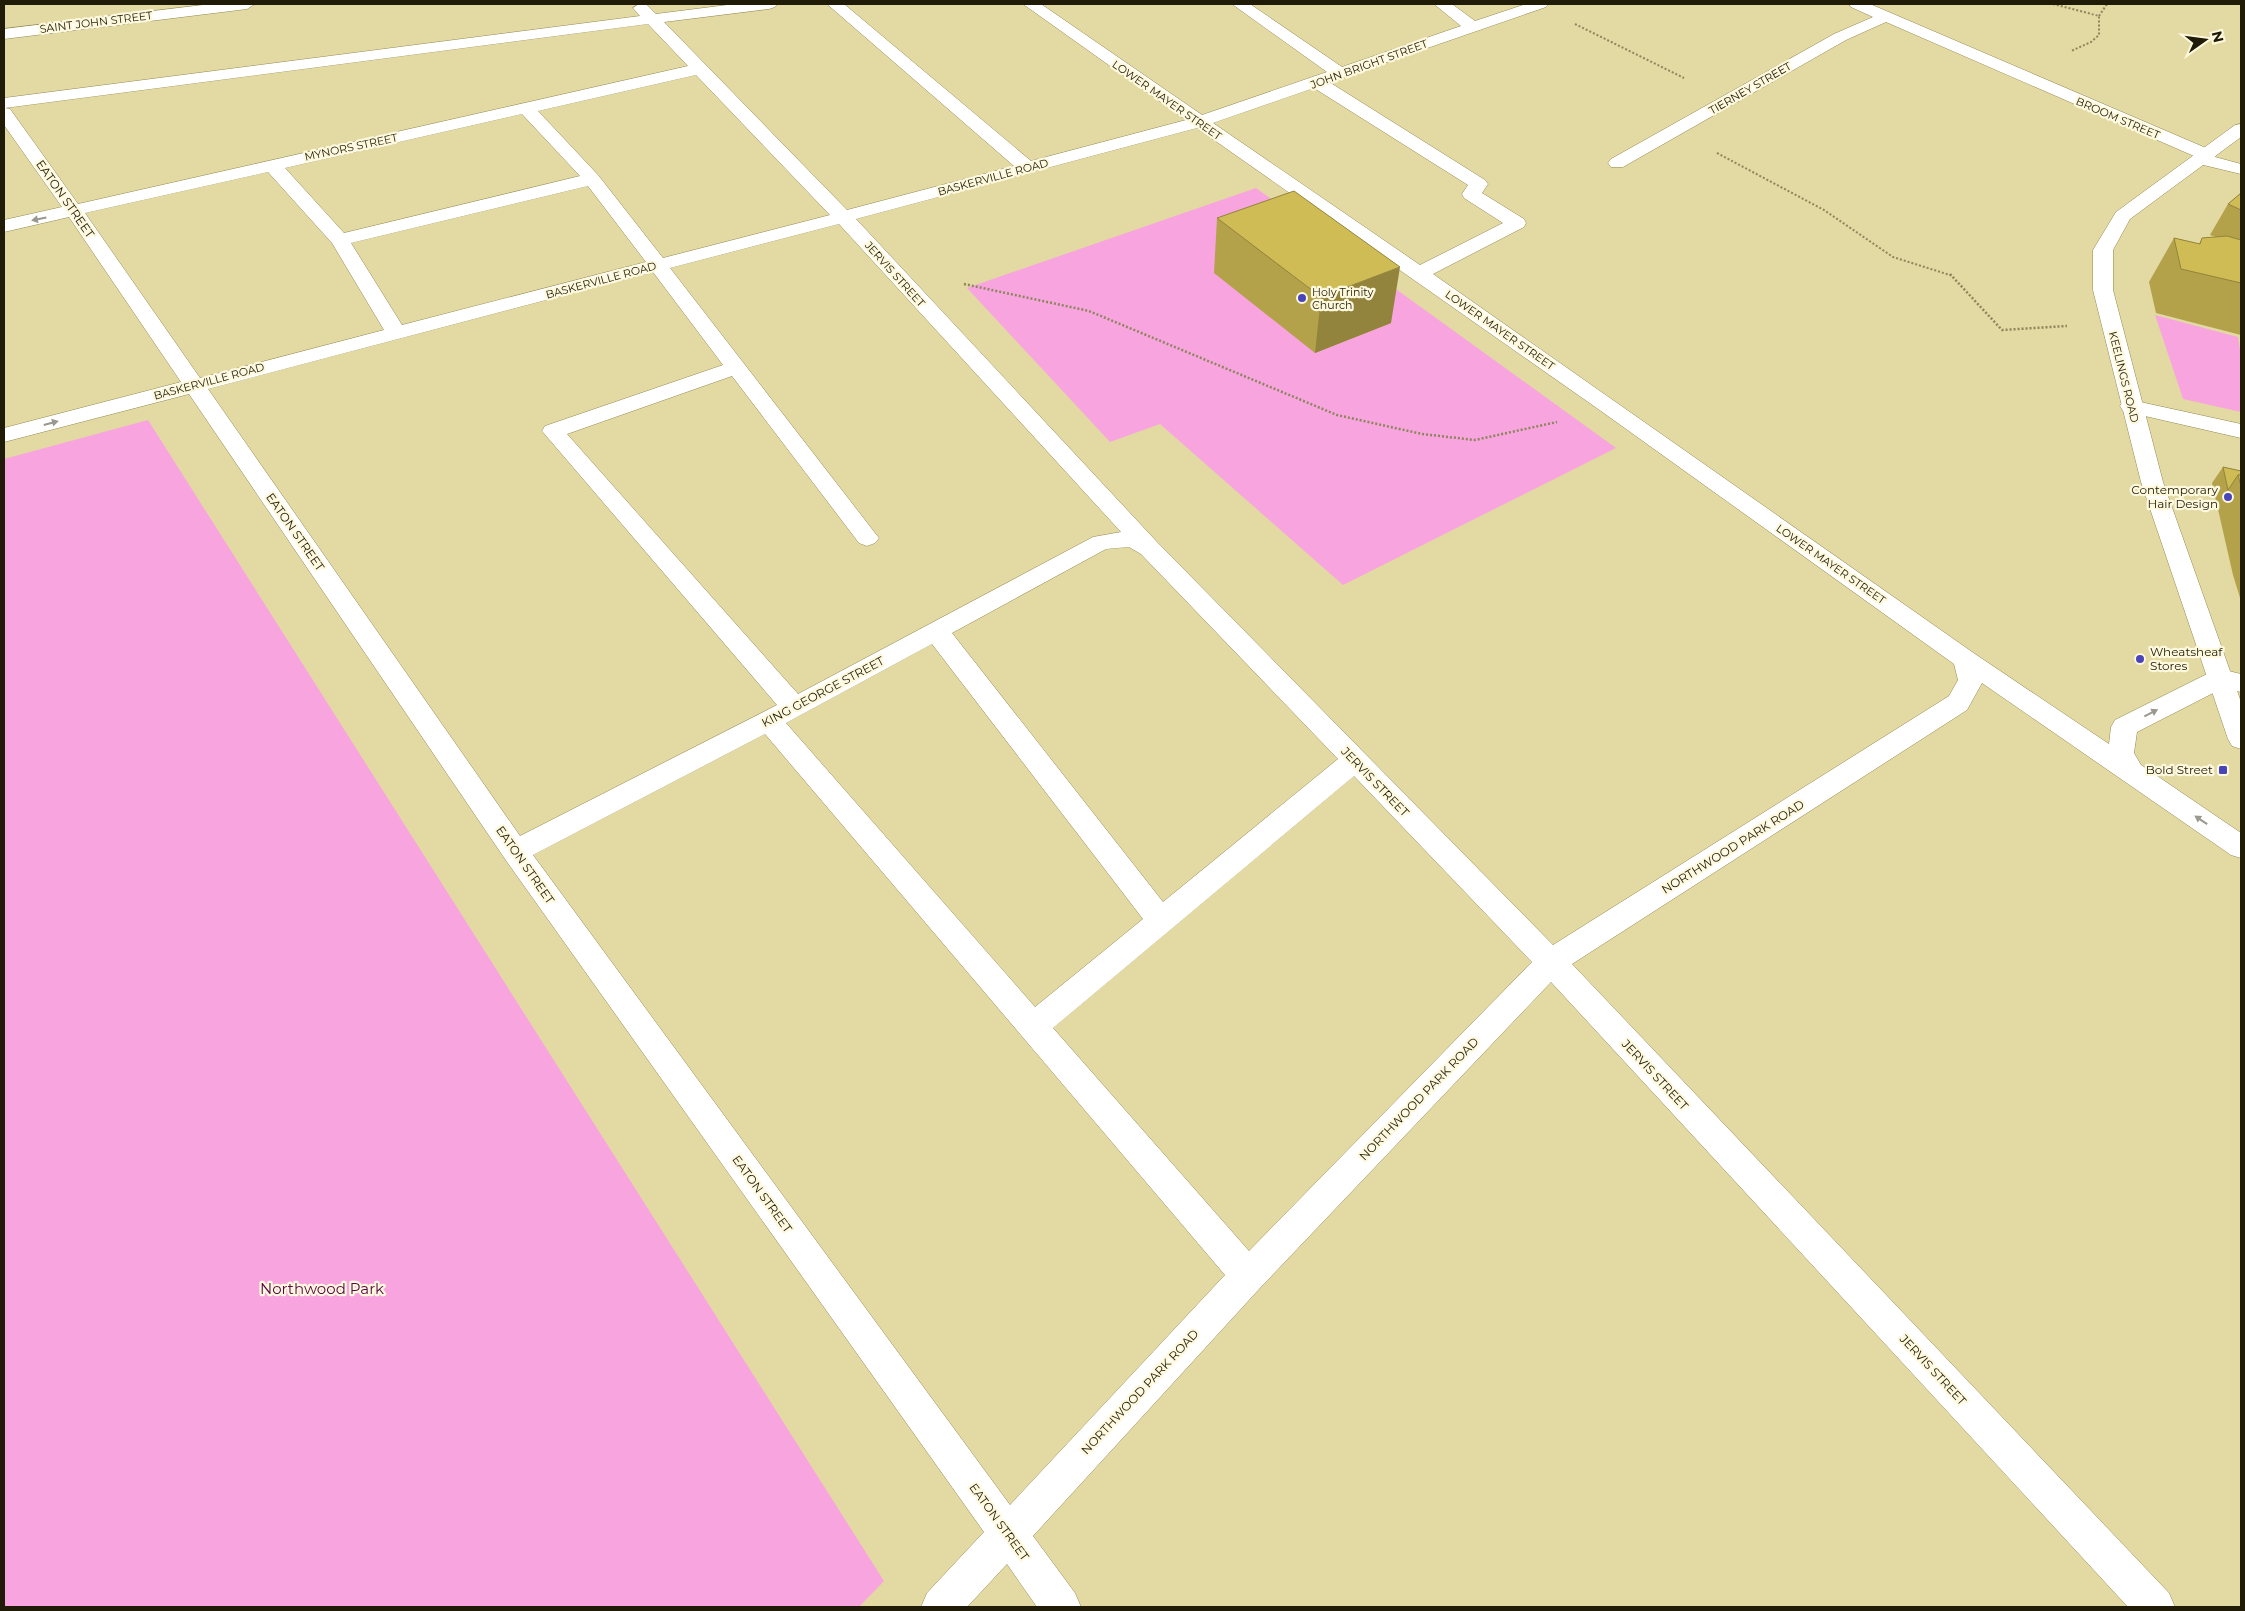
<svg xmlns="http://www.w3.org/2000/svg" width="2245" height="1611" font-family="Montserrat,sans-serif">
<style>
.green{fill:#f8a5df}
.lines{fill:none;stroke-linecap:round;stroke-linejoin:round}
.minor-casing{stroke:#948a55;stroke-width:1}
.major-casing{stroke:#948a55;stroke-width:1}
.path-far1{stroke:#8d855d;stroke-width:2;stroke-dasharray:2 2;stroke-linecap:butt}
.path{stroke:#8d855d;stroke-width:2.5;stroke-dasharray:2 2;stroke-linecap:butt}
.minor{fill:#fff;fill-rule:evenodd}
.major{fill:#fff;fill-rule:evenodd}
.wall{fill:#b3a249}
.shaded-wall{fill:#92843c}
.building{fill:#d0bc55;stroke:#92843c}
.oneway{fill:#9a988f}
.poi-dot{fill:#4844ba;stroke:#fef9de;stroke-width:2}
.labels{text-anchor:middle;stroke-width:4.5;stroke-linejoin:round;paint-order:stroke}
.far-street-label{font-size:11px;fill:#1f1b06;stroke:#fef9de}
.far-poi-label{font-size:11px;fill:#1f1b06;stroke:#fef9de;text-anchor:start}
.street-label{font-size:12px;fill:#1f1b06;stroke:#fef9de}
.poi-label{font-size:12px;fill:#1f1b06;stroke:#fef9de;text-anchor:end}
.near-park-label{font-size:15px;fill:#540844;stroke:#fef9de}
</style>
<rect width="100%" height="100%" fill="#e3d9a2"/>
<g class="green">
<path d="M1256,188L1616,448L1343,585L1160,424L1110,442L967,288Z"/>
<path d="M2155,315L2238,337L2241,356V412L2183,399Z"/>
<path d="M148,420L884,1581L859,1607H4V459Z"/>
</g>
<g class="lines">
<defs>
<g id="minor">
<path d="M211,4H255L247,9L4,39V29Z"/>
<path d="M639,4L647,5L656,14L735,4H777L775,7L769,9L664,22L847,210L1014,166L827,4H844L1031,161L1186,120L1023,4H1041L1202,115L1327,72L1232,4H1250L1342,67L1461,26L1434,4H1452L1475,21L1526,4H1548L1546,7L1329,82L1485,180L1488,184L1482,193L1524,219L1526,223L1524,227L1433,274L1975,654L2109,744L2111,727L2115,720L2211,672L2220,669L2241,674V692L2223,688L2137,732L2134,753L2141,765L2241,833V858L2231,855L1982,683L1967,710L1572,964L2169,1593L2175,1607H2128L1551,982L1260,1288L1033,1536L1075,1593L1081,1607H1037L1007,1564L967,1607H921L927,1593L984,1532L505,859L189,394L4,442V428L181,382L69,217L4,232V220L62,207L4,125V98L640,16L633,8ZM648,24L688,66L78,204L10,109L5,108ZM696,75L830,215L663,258L598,175L538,111ZM1314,88L1468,185L1462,194L1464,198L1503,223L1420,265L1213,123ZM522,114L580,176L344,233L285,168ZM1197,128L1601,411L1954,664L1958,680L1949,696L1553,945L1157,542L856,219ZM268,172L332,243L384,330L200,378L85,213ZM588,186L646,262L402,325L351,243ZM839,224L1121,532L1093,537L798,694L567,434L732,376L859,543L867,546L875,543L879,538L875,533L670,268ZM653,272L723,365L545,426L542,431L777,705L520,836L208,389ZM1129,547L1141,554L1338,759L1163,902L952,633L1106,549ZM932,644L1143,919L1035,1007L786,723ZM765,734L1225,1275L1010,1505L533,855ZM1354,776L1532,962L1249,1251L1053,1028Z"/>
<path d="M1849,4H1870L2213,151L2216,155L2215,157L2241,164V174L2195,163L2192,159L2194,156L1886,22L1846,40L1623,167H1611L1608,163L1611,159L1834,34L1873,17L1851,7Z"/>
<path d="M2131,400L2241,424V438L2123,411L2120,406L2123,401Z"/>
</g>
<path id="major" d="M2241,124V137L2130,219L2113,250V290L2163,482L2241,702V749L2232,746L2228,739L2141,482L2093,290V250L2116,212L2235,125Z"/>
</defs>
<use href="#minor" class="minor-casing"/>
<use href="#major" class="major-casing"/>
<g class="path-far1">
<path d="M2053,4L2099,16V35L2091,42L2071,51"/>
<path d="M2099,16L2107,4"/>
<path d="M1575,24L1684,78"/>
<path d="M1717,153L1824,210L1893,257L1953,276"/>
</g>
<g class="path">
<path d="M1950,274L2002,330L2067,326"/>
<path d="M964,284L1089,311L1337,415L1422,434L1475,440L1557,422"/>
</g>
<use href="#minor" class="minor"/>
<use href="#major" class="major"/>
</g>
<g class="wall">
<path d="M2241,193V335L2156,313L2149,282L2174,238L2199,244L2202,238L2216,237L2210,235L2228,204Z"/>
<path d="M1217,218L1391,323L1315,353L1214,273Z"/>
<path d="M2223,467L2241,471V601L2233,575L2212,483Z"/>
</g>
<path class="shaded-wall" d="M1400,267L1391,323L1315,353L1321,297Z"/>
<g class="building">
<path d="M1294,191L1400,267L1321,297L1217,218Z"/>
<path d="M2241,193V210L2228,204Z"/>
<path d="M2227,236L2241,240V283L2181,269L2174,238L2200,244L2202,238Z"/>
<path d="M2223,467L2241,471V475H2238L2228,490Z"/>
<path d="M2238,475H2241V486Z"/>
</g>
<defs><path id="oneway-solid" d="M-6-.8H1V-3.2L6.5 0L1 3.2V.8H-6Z" transform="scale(1.25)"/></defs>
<g class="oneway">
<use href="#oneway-solid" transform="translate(39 219) rotate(169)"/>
<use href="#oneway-solid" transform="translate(51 423) rotate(-15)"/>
<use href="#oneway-solid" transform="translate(2151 713) rotate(-27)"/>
<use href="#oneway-solid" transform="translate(2201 820) rotate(-146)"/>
</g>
<g class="poi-dot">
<circle cx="1302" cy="298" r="5"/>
<circle cx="2228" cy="497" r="5"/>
<circle cx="2140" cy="659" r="5"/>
<rect x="2218" y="765" width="10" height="10" rx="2.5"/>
</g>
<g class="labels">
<g class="far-street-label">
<text transform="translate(96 22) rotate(-7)" y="4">SAINT JOHN STREET</text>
<text transform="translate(1369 64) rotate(-20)" y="4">JOHN BRIGHT STREET</text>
<text transform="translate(1750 88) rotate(-30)" y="4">TIERNEY STREET</text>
<text transform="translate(1167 100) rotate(35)" y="4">LOWER MAYER STREET</text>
<text transform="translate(2118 118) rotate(23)" y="4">BROOM STREET</text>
<text transform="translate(351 147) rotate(-12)" y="4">MYNORS STREET</text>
<text transform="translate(993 177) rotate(-15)" y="4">BASKERVILLE ROAD</text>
<text transform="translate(895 274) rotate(48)" y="4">JERVIS STREET</text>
<text transform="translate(601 280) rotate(-15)" y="4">BASKERVILLE ROAD</text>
<text transform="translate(1500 330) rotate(35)" y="4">LOWER MAYER STREET</text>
<text transform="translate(2124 377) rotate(76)" y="4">KEELINGS ROAD</text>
<text transform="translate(209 381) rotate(-15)" y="4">BASKERVILLE ROAD</text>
<text transform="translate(1831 564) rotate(35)" y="4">LOWER MAYER STREET</text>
</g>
<g class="far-poi-label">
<text x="1312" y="296">Holy Trinity<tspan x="1312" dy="13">Church</tspan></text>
</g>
<g class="street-label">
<text transform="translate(65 199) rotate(55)" y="4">EATON STREET</text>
<text transform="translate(295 532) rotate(55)" y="4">EATON STREET</text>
<text transform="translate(823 692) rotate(-28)" y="4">KING GEORGE STREET</text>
<text transform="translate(1375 782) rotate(46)" y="4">JERVIS STREET</text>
<text transform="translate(1733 847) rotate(-32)" y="4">NORTHWOOD PARK ROAD</text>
<text transform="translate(525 865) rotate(55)" y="4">EATON STREET</text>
<text transform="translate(1655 1075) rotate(47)" y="4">JERVIS STREET</text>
<text transform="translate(1419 1099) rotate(-46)" y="4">NORTHWOOD PARK ROAD</text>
<text transform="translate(762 1194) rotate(54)" y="4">EATON STREET</text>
<text transform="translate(1933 1370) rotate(47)" y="4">JERVIS STREET</text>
<text transform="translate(1140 1392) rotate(-47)" y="4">NORTHWOOD PARK ROAD</text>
<text transform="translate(999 1522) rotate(54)" y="4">EATON STREET</text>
</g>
<g class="poi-label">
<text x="2218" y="494">Contemporary<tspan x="2218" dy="14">Hair Design</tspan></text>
<text x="2150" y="656" text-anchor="start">Wheatsheaf<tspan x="2150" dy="14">Stores</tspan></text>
<text x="2213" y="774">Bold Street</text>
</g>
<g class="near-park-label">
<text x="322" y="1294">Northwood Park</text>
</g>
</g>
<rect width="2245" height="1611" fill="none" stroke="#1f1b06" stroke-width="10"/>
<g transform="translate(2205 40) rotate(76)" stroke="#fef9de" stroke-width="4" paint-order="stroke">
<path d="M0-4L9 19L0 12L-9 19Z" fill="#1f1b06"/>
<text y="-8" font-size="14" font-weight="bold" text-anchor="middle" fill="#1f1b06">N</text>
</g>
</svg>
